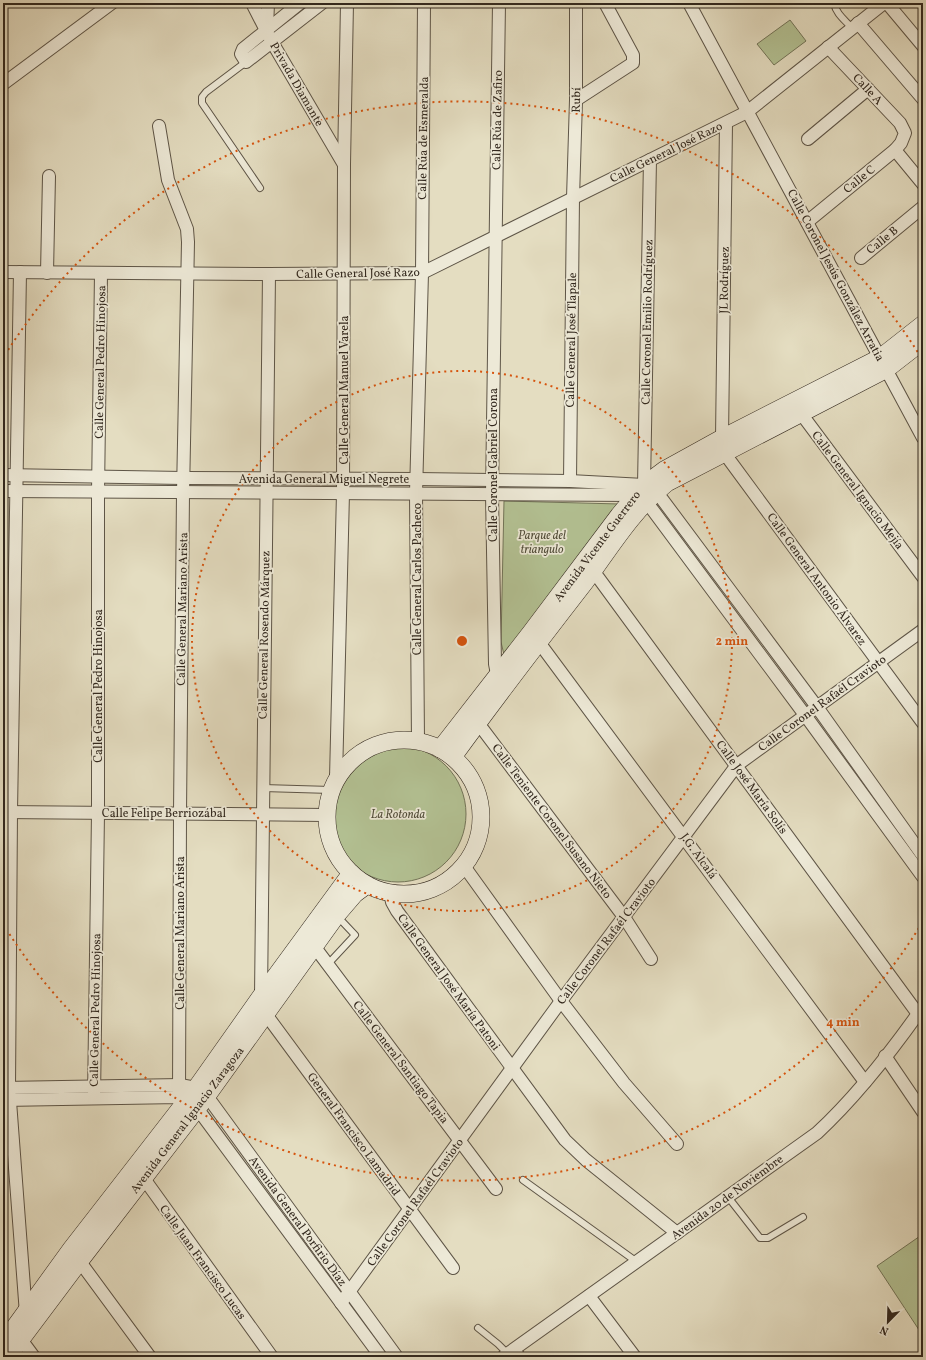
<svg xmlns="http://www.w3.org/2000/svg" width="926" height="1360" font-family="Vollkorn,serif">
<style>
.green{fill:#b3c193;stroke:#727458}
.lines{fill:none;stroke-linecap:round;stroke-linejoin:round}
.service-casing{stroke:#5e5547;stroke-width:8}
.minor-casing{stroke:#5e5547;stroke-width:14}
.secondary-casing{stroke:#32281e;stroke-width:18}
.service{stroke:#ede9d7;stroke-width:6}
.minor{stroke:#ede9d7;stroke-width:12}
.secondary{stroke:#ede9d7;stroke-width:17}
.ring{fill:none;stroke:#d6540e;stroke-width:2;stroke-dasharray:2 4}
.labels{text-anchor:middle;stroke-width:3.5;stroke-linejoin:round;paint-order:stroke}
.street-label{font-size:12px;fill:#32281e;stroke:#ede9d7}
.park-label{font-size:12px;font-style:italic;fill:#524e3b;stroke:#ede9d7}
.centre{fill:#d6540e;stroke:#ede9d7;stroke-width:2}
.ring-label{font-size:12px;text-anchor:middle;font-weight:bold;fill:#d6540e;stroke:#ede9d7;stroke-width:3.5;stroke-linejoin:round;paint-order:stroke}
</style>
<rect width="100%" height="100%" fill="#e4ddc1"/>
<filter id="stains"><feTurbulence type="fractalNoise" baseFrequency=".005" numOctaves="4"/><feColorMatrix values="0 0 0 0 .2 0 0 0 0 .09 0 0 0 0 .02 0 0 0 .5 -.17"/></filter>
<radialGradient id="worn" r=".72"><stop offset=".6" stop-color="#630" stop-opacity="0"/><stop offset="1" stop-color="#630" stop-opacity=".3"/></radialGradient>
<g class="green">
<path d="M790,20L806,41L774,65L757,44Z"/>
<path d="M504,501L620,504L505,659L501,642Z"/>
<circle cx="398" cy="814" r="68"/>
<path d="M923,1234V1336L877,1266Z"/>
</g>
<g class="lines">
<defs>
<g id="service">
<path d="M834,3C836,14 845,20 852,28"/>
<path d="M246,62L206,92L202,97V103L260,188"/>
<path d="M263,788L331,790"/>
<path d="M328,964L355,935L338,917"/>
<path d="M918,1014L920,1021L923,1026"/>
<path d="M523,1180L637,1262"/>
<path d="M728,1197L760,1238H768L803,1217"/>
<path d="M478,1328L498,1344L508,1354"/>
<path d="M516,1348L523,1357"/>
</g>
<g id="minor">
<path d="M252,3L272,42L343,163"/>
<path d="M300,3L243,49L241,54L246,62L322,3"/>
<path d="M689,3L923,438"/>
<path d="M887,3L923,46"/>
<path d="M858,23L923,99"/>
<path d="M267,29L268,3"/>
<path d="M3,84L112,3"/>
<path d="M576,100L633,63V55L605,3"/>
<path d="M726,123L722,438L725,454L923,723"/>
<path d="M159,126L168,180L187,229L188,242L183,493L180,813L179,1097"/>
<path d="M808,139L868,89"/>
<path d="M895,150L923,184"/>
<path d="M807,222L895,150L901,143L905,133L900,123L828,47"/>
<path d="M861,258L923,207"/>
<path d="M3,272L269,274L422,273L747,112L884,3"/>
<path d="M20,272L11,812L9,1088L26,1314"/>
<path d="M47,273L49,176"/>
<path d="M269,274L261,996L265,1013L453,1268"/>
<path d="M797,408L923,577"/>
<path d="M3,475L183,478L417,479L570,481L644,485L656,491L817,707L923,856"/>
<path d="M570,481L573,198L576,100V3"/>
<path d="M644,485L650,160"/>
<path d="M3,491L635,495L646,501L805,715L923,877"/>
<path d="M589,565L918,1014"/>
<path d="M535,637L865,1082"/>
<path d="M498,679L495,664L492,494L499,3"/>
<path d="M478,723L624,917L651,959"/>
<path d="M418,741L416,493L422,273L424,3"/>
<path d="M336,778L343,493L344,164L347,3"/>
<path d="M3,812L326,815"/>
<path d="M464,866L561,1001L624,1083L677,1144"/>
<path d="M390,893L392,902L397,911L565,1140L586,1160L677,1233"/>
<path d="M311,942L496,1189"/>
<path d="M885,1056L923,1112"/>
<path d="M3,1088L180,1085L196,1088L207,1096L397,1357"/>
<path d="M94,1098L98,813V492L101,273"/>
<path d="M3,1100L179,1097L187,1099L197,1108L381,1357"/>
<path d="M140,1173L272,1357"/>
<path d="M75,1255L150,1357"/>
<path d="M589,1296L635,1357"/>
<path d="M341,1303L561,1001L737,765L923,630"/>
<path d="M17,1334L34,1357"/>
<path d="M503,1357L817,1133C857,1096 891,1052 922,1008"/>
</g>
<g id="secondary">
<circle cx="404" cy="817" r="77"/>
<path d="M440,749L531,632L619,515L644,485L664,470L722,438L881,357L923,324"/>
<path d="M453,757C496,698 541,639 586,581C611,547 633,510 667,483L887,369L923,341"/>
<path d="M3,1343L71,1249L196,1088L261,996L351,873"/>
<path d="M8,1357L80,1261L207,1096L337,915L355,894L367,885"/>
</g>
</defs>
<use href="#service" class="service-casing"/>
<use href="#minor" class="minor-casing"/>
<use href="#secondary" class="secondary-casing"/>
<use href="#service" class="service"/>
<use href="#minor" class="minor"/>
<use href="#secondary" class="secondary"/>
</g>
<g class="ring">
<circle cx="462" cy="641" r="270"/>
<path d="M922 923A539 539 0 0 1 5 927M5 355A539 539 0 0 1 922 359"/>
</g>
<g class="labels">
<g class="street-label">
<text transform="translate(297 84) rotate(60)" y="4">Privada Diamante</text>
<text transform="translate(868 89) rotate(47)" y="4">Calle A</text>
<text transform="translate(576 100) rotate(-89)" y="4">Rubí</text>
<text transform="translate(497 120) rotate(-89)" y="4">Calle Rúa de Zafiro</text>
<text transform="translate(423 138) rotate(-89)" y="4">Calle Rúa de Esmeralda</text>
<text transform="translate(666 152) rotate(-26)" y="4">Calle General José Razo</text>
<text transform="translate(859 179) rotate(-39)" y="4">Calle C</text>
<text transform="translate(882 240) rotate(-39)" y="4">Calle B</text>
<text transform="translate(358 273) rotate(-1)" y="4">Calle General José Razo</text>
<text transform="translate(836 275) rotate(62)" y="4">Calle Coronel Jesús González Arratia</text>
<text transform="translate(724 280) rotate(-89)" y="4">JL Rodríguez</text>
<text transform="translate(647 322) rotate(-89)" y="4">Calle Coronel Emilio Rodríguez</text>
<text transform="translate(571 340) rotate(-89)" y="4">Calle General José Tlapale</text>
<text transform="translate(100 362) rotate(-89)" y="4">Calle General Pedro Hinojosa</text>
<text transform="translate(344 390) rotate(-90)" y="4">Calle General Manuel Varela</text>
<text transform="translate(493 465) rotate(-90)" y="4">Calle Coronel Gabriel Corona</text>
<text x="324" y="483">Avenida General Miguel Negrete</text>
<text transform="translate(858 490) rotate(53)" y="4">Calle General Ignacio Mejía</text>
<text transform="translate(597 546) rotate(-53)" y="4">Avenida Vicente Guerrero</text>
<text transform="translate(417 579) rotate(-90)" y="4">Calle General Carlos Pacheco</text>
<text transform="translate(817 579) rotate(54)" y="4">Calle General Antonio Álvarez</text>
<text transform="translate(182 609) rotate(-89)" y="4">Calle General Mariano Arista</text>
<text transform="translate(264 635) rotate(-89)" y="4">Calle General Rosendo Márquez</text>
<text transform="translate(98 686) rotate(-90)" y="4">Calle General Pedro Hinojosa</text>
<text transform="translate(822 703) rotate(-36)" y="4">Calle Coronel Rafaél Cravioto</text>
<text transform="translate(752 787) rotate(54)" y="4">Calle José María Solís</text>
<text x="164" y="817">Calle Felipe Berriozábal</text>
<text transform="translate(552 821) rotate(53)" y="4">Calle Teniente Coronel Susano Nieto</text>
<text transform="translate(699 856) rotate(54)" y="4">J.G. Alcalá</text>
<text transform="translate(180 933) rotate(-90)" y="4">Calle General Mariano Arista</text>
<text transform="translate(606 941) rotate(-53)" y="4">Calle Coronel Rafaél Cravioto</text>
<text transform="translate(449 982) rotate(54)" y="4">Calle General José María Patoni</text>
<text transform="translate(95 1010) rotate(-89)" y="4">Calle General Pedro Hinojosa</text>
<text transform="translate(401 1062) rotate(53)" y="4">Calle General Santiago Tapia</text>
<text transform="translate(187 1120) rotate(-53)" y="4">Avenida General Ignacio Zaragoza</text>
<text transform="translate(354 1134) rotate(54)" y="4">General Francisco Lamadrid</text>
<text transform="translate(727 1197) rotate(-36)" y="4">Avenida 20 de Noviembre</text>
<text transform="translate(415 1202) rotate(-54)" y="4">Calle Coronel Rafaél Cravioto</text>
<text transform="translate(298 1221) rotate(54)" y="4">Avenida General Porfirio Díaz</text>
<text transform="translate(203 1262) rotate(54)" y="4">Calle Juan Francisco Lucas</text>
</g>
<g class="park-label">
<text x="542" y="539">Parque del<tspan x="542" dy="14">triangulo</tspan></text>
<text x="398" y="818">La Rotonda</text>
</g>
</g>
<circle cx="462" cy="641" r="6" class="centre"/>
<g class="ring-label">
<text x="732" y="645">2 min</text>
<text x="843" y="1026">4 min</text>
</g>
<rect width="926" height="1360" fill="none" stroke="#e4ddc1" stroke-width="16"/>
<rect x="4" y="4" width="918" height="1352" fill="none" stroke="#32281e" stroke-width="2"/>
<rect x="8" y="8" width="910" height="1344" fill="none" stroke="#32281e"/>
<g transform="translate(888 1322) rotate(203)" stroke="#ede9d7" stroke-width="3" paint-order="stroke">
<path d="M0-3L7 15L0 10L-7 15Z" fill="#32281e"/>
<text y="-6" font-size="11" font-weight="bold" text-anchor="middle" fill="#32281e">N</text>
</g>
<rect width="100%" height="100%" filter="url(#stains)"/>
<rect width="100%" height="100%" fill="url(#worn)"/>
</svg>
